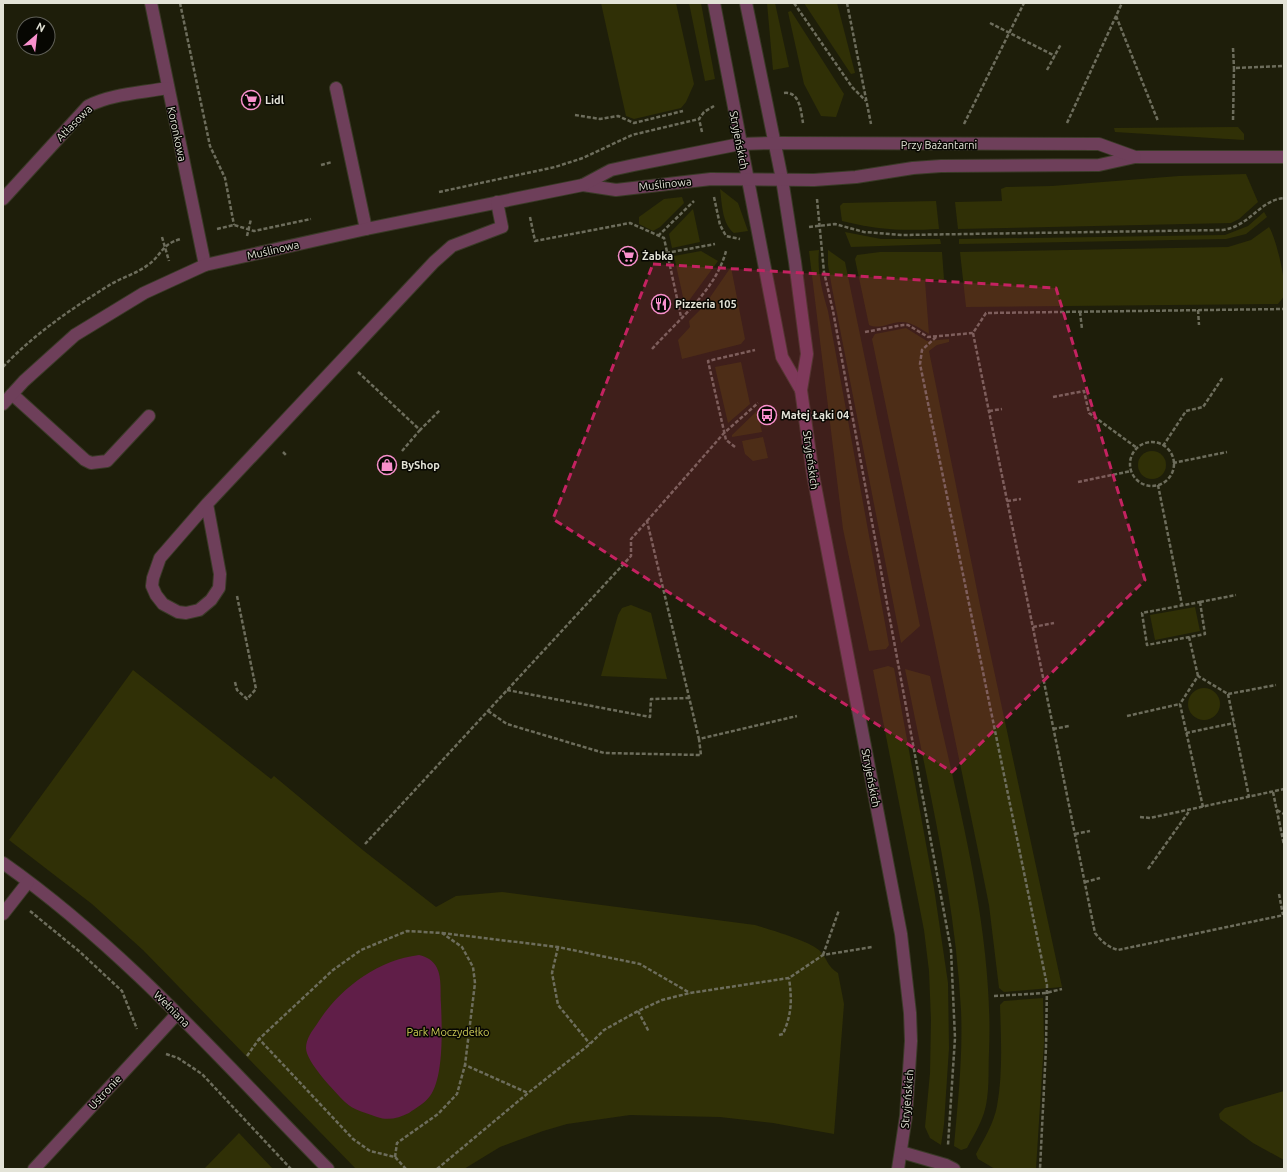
<svg xmlns="http://www.w3.org/2000/svg" width="1287" height="1172" font-family="Ubuntu,sans-serif">
<style>
.green{fill:#303006}
.water{fill:#601e48}
.lines{fill:none;stroke-linecap:round;stroke-linejoin:round}
.minor-casing{stroke:#3a3a27;stroke-width:14}
.path{stroke:#6d6d5c;stroke-width:2.5;stroke-dasharray:4 2;stroke-linecap:butt}
.minor{stroke:#6e3f5a;stroke-width:12}
.marked{fill:#c42261;fill-opacity:0.2;stroke:#c42261;stroke-width:3;stroke-dasharray:8 5;stroke-linejoin:round}
.labels{text-anchor:middle;stroke-width:3;stroke-linejoin:round;paint-order:stroke}
.poi-label{font-size:11px;font-weight:bold;fill:#e3e3d7;stroke:#070702;text-anchor:start}
.street-label{font-size:11px;fill:#e3e3d7;stroke:#070702}
.park-label{font-size:11px;fill:#cecc57;stroke:#070702}
</style>
<rect width="100%" height="100%" fill="#1e1e0a"/>
<g class="green">
<path d="M601,3H676L694,84L686,102L681,108L634,119L626,116Z"/>
<path d="M689,3H701L715,79L705,81Z"/>
<path d="M767,3H775L789,67L773,70Z"/>
<path d="M804,3H837L855,73L851,74Z"/>
<path d="M791,11L844,94L836,117L821,116L804,84L788,12Z"/>
<path d="M1238,127L1244,134V140L1115,132L1114,128Z"/>
<path d="M1246,174L1258,202L1239,219L1231,223L958,229L955,202L1002,201L1001,189L1006,187L1052,186L1179,176Z"/>
<path d="M720,189L738,203L748,231L734,233C722,224 722,203 720,189Z"/>
<path d="M682,197L684,203L660,227L653,231L639,224V217L664,199Z"/>
<path d="M936,201L939,229C901,231 880,230 842,221L840,206L843,203Z"/>
<path d="M693,209L700,242L672,248L669,234Z"/>
<path d="M1264,212L1267,217L1246,234L1226,239L959,244V239L1225,235L1248,226Z"/>
<path d="M1269,227C1276,237 1287,284 1284,296C1283,298 1280,301 1278,304L966,307L960,252L1228,247L1251,240Z"/>
<path d="M845,232L881,239H940L941,244L851,247Z"/>
<path d="M819,250C817,271 822,291 828,311L889,645L886,649L869,651L843,529L809,251Z"/>
<path d="M828,250L845,262L920,626L901,643L832,288L828,265Z"/>
<path d="M701,251L718,261L685,306L674,256Z"/>
<path d="M880,252H942L944,279L925,281L929,334C921,329 913,323 903,322C892,321 880,330 869,325L855,259L857,255Z"/>
<path d="M731,267L745,339L741,344L682,359L678,340L690,327L689,321L704,306Z"/>
<path d="M906,328L927,341L949,339V342L937,345L929,351L981,610L1062,987L1004,992L999,988L989,905L980,860L872,339L875,334Z"/>
<path d="M741,362L750,404L728,423L715,367Z"/>
<path d="M757,411L762,432L732,437V435Z"/>
<path d="M763,437L768,458L753,461L745,454L742,441Z"/>
<circle cx="1152" cy="465" r="14"/>
<path d="M631,605L651,613L667,679L601,676L618,615L622,608Z"/>
<path d="M1195,607L1200,631L1155,640L1150,615Z"/>
<path d="M888,666L894,668L934,888L948,983L949,1048L944,1124L941,1145L930,1138L925,1127L930,1073L931,1020L929,971L924,930L873,670Z"/>
<path d="M905,669L930,676C956,797 994,928 989,1052C988,1072 990,1094 984,1113C980,1125 973,1137 967,1148L961,1150L954,1146C958,1101 963,1055 961,1010C955,895 927,781 905,669Z"/>
<path d="M133,670L271,779L274,776L364,851L436,907L456,896L502,892L755,925C771,930 807,940 819,950C827,957 827,967 838,973L844,1004L834,1134L773,1123L720,1117L630,1115L567,1124L543,1131L500,1147L464,1169H356L143,950L92,904L9,840Z"/>
<circle cx="1204" cy="704" r="16"/>
<path d="M1043,998L1044,1042L1036,1169H995L978,1159L976,1154C984,1139 994,1123 997,1106C1003,1074 1001,1038 1000,1005L1004,1001Z"/>
<path d="M1284,1091V1160L1253,1143L1220,1119L1219,1114L1225,1108Z"/>
<path d="M239,1133L273,1169H204Z"/>
</g>
<path class="water" d="M419,955C427,957 433,960 437,968C442,978 440,993 441,1004C442,1028 444,1077 430,1096C425,1103 416,1108 409,1113C399,1118 388,1121 377,1117C366,1113 353,1110 345,1102C335,1092 306,1062 306,1048C306,1039 312,1031 317,1024C339,989 377,960 419,955Z"/>
<g class="lines">
<defs>
<g id="minor">
<path d="M151,3L205,265"/>
<path d="M714,3L782,357L801,390"/>
<path d="M746,3L782,179L795,262L807,354L801,390L813,475L901,934L910,1013L911,1041L906,1116L898,1169"/>
<path d="M336,88L366,229"/>
<path d="M583,185L616,190L711,179L814,180L856,177L913,168L941,166L1099,165L1135,157H1284"/>
<path d="M3,199L88,106C111,94 141,93 167,88"/>
<path d="M12,394L85,460L91,463L107,461L149,416"/>
<path d="M3,404L24,381L75,335L144,293L205,265L366,229L583,185L611,170L634,165L740,144L775,143L1099,144L1135,157"/>
<path d="M207,504L220,574L219,588L211,600L199,610L186,613L178,612L163,604L156,595L152,586L153,578L160,558L207,504L434,262L452,246L502,227L497,202"/>
<path d="M3,863C125,949 224,1063 328,1169"/>
<path d="M3,914L28,882"/>
<path d="M901,1152L946,1165L954,1169"/>
<path d="M34,1169L177,1014"/>
</g>
</defs>
<use href="#minor" class="minor-casing"/>
<g class="path">
<path d="M180,3L210,146L225,178L234,225"/>
<path d="M794,3L852,87L866,101"/>
<path d="M847,3L871,124"/>
<path d="M1116,16L1158,121"/>
<path d="M990,23L1055,56"/>
<path d="M1233,48L1234,68"/>
<path d="M1047,70L1061,44"/>
<path d="M784,93C800,91 801,112 803,123"/>
<path d="M575,115L600,119L618,116L634,123L683,111"/>
<path d="M1233,120L1234,68L1284,66"/>
<path d="M1067,123L1122,3"/>
<path d="M964,124L1024,3"/>
<path d="M702,132L699,119L704,112L714,106"/>
<path d="M321,165L332,162"/>
<path d="M439,192L555,167L583,158L632,135L699,119"/>
<path d="M714,197L720,225L726,236L740,239"/>
<path d="M817,199L824,272L833,311L951,950L955,1038L948,1145"/>
<path d="M530,217L535,241L630,223L664,238L681,317"/>
<path d="M809,227L835,224L864,232L902,235L1223,230C1250,226 1260,200 1284,198"/>
<path d="M217,229L234,225L254,231L311,219"/>
<path d="M247,236L251,219"/>
<path d="M658,236L694,201"/>
<path d="M162,237L169,261"/>
<path d="M666,253L715,244"/>
<path d="M1198,310L1199,325"/>
<path d="M1080,312L1082,329"/>
<path d="M865,332L903,325H908L928,337L973,333L986,313L1284,309"/>
<path d="M973,333L1095,933C1102,942 1108,947 1118,950L1284,915"/>
<path d="M936,337L922,350L920,364L1047,985L1046,1047L1040,1169"/>
<path d="M652,349C678,320 716,290 726,251"/>
<path d="M3,367C33,335 71,309 108,286C120,278 136,274 148,265C162,255 161,244 181,239"/>
<path d="M358,372L420,430L440,410"/>
<path d="M1053,397L1084,391L1089,413L1137,448"/>
<path d="M989,411L1002,409"/>
<circle cx="1152" cy="464" r="22"/>
<path d="M1163,446L1186,411L1203,407L1223,377"/>
<path d="M735,447L726,440L708,361L755,350"/>
<path d="M402,451L420,430"/>
<path d="M283,452L287,456"/>
<path d="M1173,463L1227,452"/>
<path d="M1078,482L1131,471"/>
<path d="M1158,485L1182,605"/>
<path d="M1007,501L1021,499"/>
<path d="M647,521L724,433L758,403"/>
<path d="M1200,602L1205,634L1147,645L1142,613Z"/>
<path d="M1200,602L1236,595"/>
<path d="M1033,627L1054,623"/>
<path d="M1189,637L1198,676"/>
<path d="M235,682L237,690L247,699L256,689L237,596"/>
<path d="M507,690L650,717L651,699L690,698"/>
<path d="M1228,694L1249,797"/>
<path d="M488,711L507,724L604,753L701,755L699,739"/>
<path d="M1127,716L1180,704"/>
<path d="M1053,729L1069,726"/>
<path d="M1186,733L1234,723"/>
<path d="M1273,792L1284,845"/>
<path d="M1203,807L1180,704L1198,676L1228,694L1276,685"/>
<path d="M1277,810L1284,814"/>
<path d="M1140,817L1150,818L1284,789"/>
<path d="M1075,834L1090,831"/>
<path d="M365,844L631,556V539L647,521L699,739L797,716"/>
<path d="M1148,869L1190,810"/>
<path d="M1085,882L1100,878"/>
<path d="M1279,894L1283,915"/>
<path d="M30,911L80,952L122,991L137,1029"/>
<path d="M442,933L558,947L640,964L690,993"/>
<path d="M558,947L552,973L558,1005L590,1044"/>
<path d="M823,955L839,910"/>
<path d="M994,996L1046,993L1062,989"/>
<path d="M638,1011L649,1032"/>
<path d="M779,1035L783,1034C792,1013 792,1000 789,978"/>
<path d="M166,1054L178,1058L202,1074L291,1169"/>
<path d="M247,1056L259,1039"/>
<path d="M395,1157L397,1143L438,1114L457,1094L465,1065"/>
<path d="M406,1169L395,1157L370,1151L353,1139L259,1039L333,970L361,950L407,931L442,933L462,947L473,967L475,983L465,1065L528,1093"/>
<path d="M437,1169L528,1093L590,1044L604,1030L638,1011L662,1000L690,993L789,978L823,955L872,947"/>
</g>
<use href="#minor" class="minor"/>
</g>
<path class="marked" d="M653,264L1056,288L1145,580L952,772L553,519Z"/>
<defs>
<symbol id="supermarket-ring" viewBox="-11 -11 22 22"><circle r="9.5" fill="#070702" stroke="#f890cc" stroke-width="1.5"/><path d="M-6-5.5h2.5l.6 2H6L4.5 2H-2.5L-4.4-4H-6ZM-1.5 3.2a1.3 1.3 0 1 0 .1 0ZM3 3.2a1.3 1.3 0 1 0 .1 0Z" fill="#f890cc"/></symbol>
<symbol id="restaurant-ring" viewBox="-11 -11 22 22"><circle r="9.5" fill="#070702" stroke="#f890cc" stroke-width="1.5"/><path d="M-5-6h1v4h1v-4h1v4h1v-4h1v5L-1.5 .5V6h-2V.5L-5-1ZM5-6V6H3V1.5H1.5Q1.5-4 5-6Z" fill="#f890cc"/></symbol>
<symbol id="bus-ring" viewBox="-11 -11 22 22"><circle r="9.5" fill="#070702" stroke="#f890cc" stroke-width="1.5"/><path d="M-5-6H5V4H4V6H2V4H-2V6H-4V4H-5ZM-3.5-4V0h7V-4ZM-3.5 1.2v1.5H-2V1.2ZM2 1.2v1.5H3.5V1.2Z" fill="#f890cc"/></symbol>
<symbol id="shop-ring" viewBox="-11 -11 22 22"><circle r="9.5" fill="#070702" stroke="#f890cc" stroke-width="1.5"/><path d="M-5-2.5h2.3a2.7 3.5 0 0 1 5.4 0H5L5.5 6h-11ZM-1.5-2.5h3a1.5 2.3 0 0 0-3 0Z" fill="#f890cc"/></symbol>
</defs>
<g fill-rule="evenodd">
<use href="#supermarket-ring" x="240" y="89" width="22" height="22"/>
<use href="#supermarket-ring" x="617" y="245" width="22" height="22"/>
<use href="#restaurant-ring" x="650" y="293" width="22" height="22"/>
<use href="#bus-ring" x="756" y="404" width="22" height="22"/>
<use href="#shop-ring" x="376" y="454" width="22" height="22"/>
</g>
<g class="labels">
<g class="poi-label">
<text x="265" y="104">Lidl</text>
<text x="642" y="260">Żabka</text>
<text x="675" y="308">Pizzeria 105</text>
<text x="781" y="419">Małej Łąki 04</text>
<text x="401" y="469">ByShop</text>
</g>
<g class="street-label">
<text transform="translate(74 123) rotate(-45)" y="4">Atłasowa</text>
<text transform="translate(177 134) rotate(78)" y="4">Koronkowa</text>
<text transform="translate(739 140) rotate(79)" y="4">Stryjeńskich</text>
<text x="939" y="149">Przy Bażantarni</text>
<text transform="translate(665 184) rotate(-6)" y="4">Muślinowa</text>
<text transform="translate(273 250) rotate(-13)" y="4">Muślinowa</text>
<text transform="translate(811 460) rotate(82)" y="4">Stryjeńskich</text>
<text transform="translate(871 778) rotate(79)" y="4">Stryjeńskich</text>
<text transform="translate(172 1009) rotate(45)" y="4">Wełniana</text>
<text transform="translate(105 1092) rotate(-47)" y="4">Ustronie</text>
<text transform="translate(907 1099) rotate(-85)" y="4">Stryjeńskich</text>
</g>
<g class="park-label">
<text x="448" y="1036">Park Moczydełko</text>
</g>
</g>
<rect width="1287" height="1172" fill="none" stroke="#e3e3d7" stroke-width="8"/>
<g transform="translate(36 36) rotate(28)"><circle r="19" fill="#070702" stroke="#5f5f57"/>
<path d="M0-3L7 15L0 10L-7 15Z" fill="#f890cc"/>
<text y="-6" font-size="11" font-weight="bold" text-anchor="middle" fill="#e3e3d7">N</text>
</g>
</svg>
